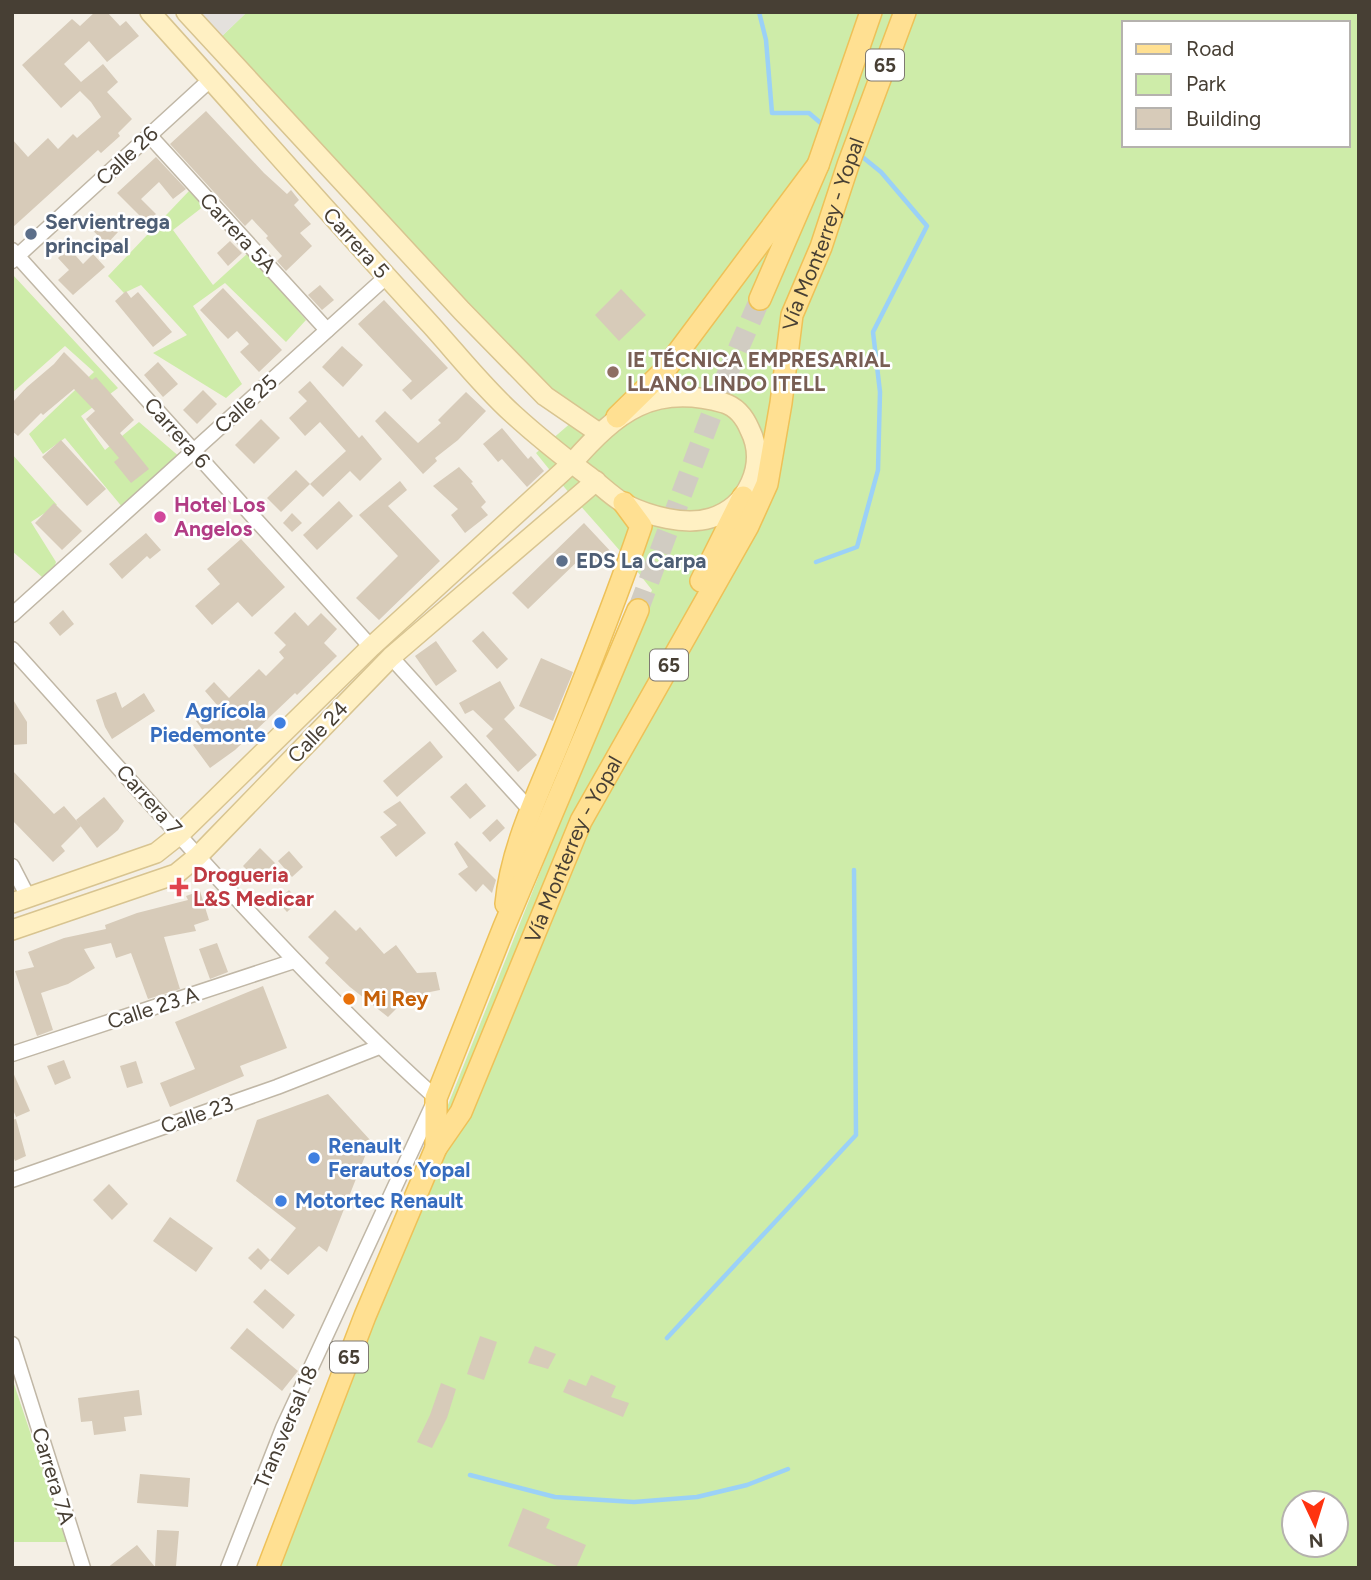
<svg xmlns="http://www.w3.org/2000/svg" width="1371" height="1580" font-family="Figtree,sans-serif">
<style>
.green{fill:#ceeca9;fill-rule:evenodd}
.parking{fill:#e4e1dd}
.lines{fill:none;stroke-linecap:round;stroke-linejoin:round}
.stream{stroke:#9bd1f7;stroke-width:4.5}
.building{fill:#d7cbb9}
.primary-tunnel{stroke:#d1ccc2;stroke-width:21;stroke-dasharray:21 10;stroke-linecap:butt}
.street-casing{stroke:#c0b7a6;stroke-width:17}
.secondary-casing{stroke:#d8c490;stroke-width:22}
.primary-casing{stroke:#eec158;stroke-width:24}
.street{stroke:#fff;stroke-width:14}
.secondary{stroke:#fff0c3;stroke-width:19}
.primary{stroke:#ffe092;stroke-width:21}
.service-dot{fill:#5c6f8a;stroke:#fff;stroke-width:2.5}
.education-dot{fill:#8d6e63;stroke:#fff;stroke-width:2.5}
.hotel-dot{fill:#d1479c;stroke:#fff;stroke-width:2.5}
.shop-dot{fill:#3f7fe0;stroke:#fff;stroke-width:2.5}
.health-dot{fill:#e0444e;stroke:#fff;stroke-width:2.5}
.food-dot{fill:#e8710a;stroke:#fff;stroke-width:2.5}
.labels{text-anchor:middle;stroke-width:5;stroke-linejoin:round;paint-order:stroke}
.shield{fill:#fff;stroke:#7e7971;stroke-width:2}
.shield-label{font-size:19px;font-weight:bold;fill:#473f34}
.street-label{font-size:21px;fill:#473f34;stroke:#fff}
.service-label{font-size:21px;font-weight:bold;fill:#4e5e75;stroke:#fff;text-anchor:start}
.education-label{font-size:21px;font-weight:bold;fill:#785e54;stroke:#fff;text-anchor:start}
.hotel-label{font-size:21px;font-weight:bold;fill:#b23c85;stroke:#fff;text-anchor:start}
.shop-label{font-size:21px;font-weight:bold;fill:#366cbe;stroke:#fff;text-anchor:start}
.health-label{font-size:21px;font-weight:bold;fill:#be3a42;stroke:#fff;text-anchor:start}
.food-label{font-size:21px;font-weight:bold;fill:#c56008;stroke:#fff;text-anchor:start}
</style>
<rect width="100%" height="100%" fill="#f4efe5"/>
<g class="green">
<path d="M247,12H1359V1568H261L446,1110L652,590C615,542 573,500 536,453L580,415L548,391L219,39ZM1124,23H1348V145H1124ZM1294,1503H1336V1545H1294Z"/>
<path d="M189,191L204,206L173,230L213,285L248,253L306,320L286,342L225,283L193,306L242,384L226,398L153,353L187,335L141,285L124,293L108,276Z"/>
<path d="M13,275L118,388L81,416L105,450L139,422L181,458L123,508L65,438L43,454L29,434L94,372L65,346L12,393Z"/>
<path d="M12,454L57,505L31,522L56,562L49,583L12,551Z"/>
<path d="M12,1378L67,1542H12Z"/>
</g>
<path class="parking" d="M194,12H247L219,39Z"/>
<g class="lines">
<g class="stream">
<path d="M759,12L766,40L772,113H809L823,125"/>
<path d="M816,562L857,547L878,470L880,392L873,332L927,226L881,172L860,155"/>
<path d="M667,1338L856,1135L854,870"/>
<path d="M470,1475L555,1497L634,1502L697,1497L747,1485L788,1469"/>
</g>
</g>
<g class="building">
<path d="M95,12H107L120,26L126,21L139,36L107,62L89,41L64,64L81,82L103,64L118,82L107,92L132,119L118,133L120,136L101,153L98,150L12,228V139L28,157L48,138L58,149L73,134L77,138L101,117L91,102L80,91L61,108L22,65L72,19L80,26Z"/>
<path d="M206,111L264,173L287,194L291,190L299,200L294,205L311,224L300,233L312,246L286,271L277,261L282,256L266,238L268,236L252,219L245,226L170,144Z"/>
<path d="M156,157L186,189L173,199L159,182L141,199L156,214L146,222L117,193Z"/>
<path d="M99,215L118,232L107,244L89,227Z"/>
<path d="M230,241L242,253L228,266L217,253Z"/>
<path d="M69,248L83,264L93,254L105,267L73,295L58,280L69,270L58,258Z"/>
<path d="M320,285L334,300L322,310L308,295Z"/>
<path d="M223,288L282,350L259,372L240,352L249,344L237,331L228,339L200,310Z"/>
<path d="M621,289L646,315L619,341L595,315Z"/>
<path d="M126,291L131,298L138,292L172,332L153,347L115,301Z"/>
<path d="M384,300L448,368L411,400L402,390L412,381L358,324Z"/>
<path d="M342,346L363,365L343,387L322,367Z"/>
<path d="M64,352L92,380L96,377L134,420L120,433L149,469L131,483L114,462L119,458L86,419L95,411L74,389L43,415L41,413L18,436L12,431V403L27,387L54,364Z"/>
<path d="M158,362L178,384L163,397L144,375Z"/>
<path d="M310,381L359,438L362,435L382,459L360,481L350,471L323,497L310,484L346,451L320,422L305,436L289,418L307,401L298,392Z"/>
<path d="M203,390L217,404L197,424L183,410Z"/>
<path d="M466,392L486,411L458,440L435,458L437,461L423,474L375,421L385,411L418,443L441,423L438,420Z"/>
<path d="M261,419L280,438L254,464L235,445Z"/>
<path d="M502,428L528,459L531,456L544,471L527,487L502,459L498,462L483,444Z"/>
<path d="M61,440L106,489L87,506L42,457Z"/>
<path d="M459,467L473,482L471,483L486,502L481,507L488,515L465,533L451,515L458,509L433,486Z"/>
<path d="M296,470L310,484L281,512L267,498Z"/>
<path d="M400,481L407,490L388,506L440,561L379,620L356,598L398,556L359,515Z"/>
<path d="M339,501L353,516L317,550L303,535Z"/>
<path d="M54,503L82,531L62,550L35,523Z"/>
<path d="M292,513L302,523L292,532L283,523Z"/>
<path d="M584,523L613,554L597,568L584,555L528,609L512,593Z"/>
<path d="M146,533L161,550L150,559L147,556L122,579L109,564Z"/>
<path d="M241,539L285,587L252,617L238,602L212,625L195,606L220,584L207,569Z"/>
<path d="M63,610L74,624L60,636L49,623Z"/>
<path d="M295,612L308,626L321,613L337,629L324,643L337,656L297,695L295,693L235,750L210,768L193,745L206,735L196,721L217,705L205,691L214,682L229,698L259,669L266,676L284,658L279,652L286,645L274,633Z"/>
<path d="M483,631L508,659L497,669L472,641Z"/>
<path d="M436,641L457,671L436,686L415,656Z"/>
<path d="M541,658L573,672L553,721L519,706Z"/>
<path d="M500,681L515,708L504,719L537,755L518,772L486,736L493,729L473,710L465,714L459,703Z"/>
<path d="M116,692L122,708L144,693L155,711L112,739L105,727L96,700Z"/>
<path d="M12,698L27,722V744L12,745Z"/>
<path d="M430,741L443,757L397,797L383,781Z"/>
<path d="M12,770L54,814L64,806L81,826L61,846L65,851L53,862L12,820Z"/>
<path d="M466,783L486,806L470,819L450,797Z"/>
<path d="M104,797L124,821L118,830L97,848L76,820Z"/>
<path d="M400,801L426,833L396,857L380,837L397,825L383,812Z"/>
<path d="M497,819L505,828L490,842L482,833Z"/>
<path d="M457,841L496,880L492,893L483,884L476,892L458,874L468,867L454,844Z"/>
<path d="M260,848L275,863L257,880L243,866Z"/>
<path d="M289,851L303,867L292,877L278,861Z"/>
<path d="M289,890L299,901L287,912L277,901Z"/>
<path d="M200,891L209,920L194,925L196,931L164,937L180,989L148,999L131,953L116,958L111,943L84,949L95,968L68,984L41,993L53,1030L37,1036L15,971L34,967L28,952L64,938L106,929L105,925L137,913L188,900L186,896Z"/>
<path d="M335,910L356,931L360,927L384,954L396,945L417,973L436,972L440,990L425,993L427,1005L412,1008L409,996L388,1017L350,987L325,963L329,958L308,937Z"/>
<path d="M217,943L228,972L210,979L199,949Z"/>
<path d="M263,986L287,1048L240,1066L244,1076L170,1107L160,1083L195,1069L175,1022Z"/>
<path d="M64,1060L71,1078L55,1085L47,1066Z"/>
<path d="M136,1061L143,1083L127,1088L120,1066Z"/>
<path d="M12,1070L30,1111L16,1117L12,1107Z"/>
<path d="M328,1094L371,1141L327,1252L319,1246L288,1275L270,1260L296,1228L236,1181L257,1120Z"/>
<path d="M16,1119L26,1156L15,1161L12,1154V1120Z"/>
<path d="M109,1184L128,1204L112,1220L93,1200Z"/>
<path d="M170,1217L213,1248L196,1272L153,1241Z"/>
<path d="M258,1248L270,1260L261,1270L248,1258Z"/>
<path d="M265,1289L295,1315L283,1329L253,1302Z"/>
<path d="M247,1328L298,1371L282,1391L230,1348Z"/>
<path d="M480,1336L497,1342L484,1380L467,1374Z"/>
<path d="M535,1346L556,1354L548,1369L528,1363Z"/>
<path d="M591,1375L616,1386L611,1397L629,1403L623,1417L563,1392L569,1379L586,1386Z"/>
<path d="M441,1383L456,1389L447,1418L432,1448L417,1442L430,1415Z"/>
<path d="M139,1390L142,1415L124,1417L126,1431L94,1435L92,1421L81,1422L78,1398Z"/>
<path d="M140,1474L190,1478L188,1507L137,1503Z"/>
<path d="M523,1508L550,1519L546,1528L586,1545L576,1568H562L508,1546Z"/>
<path d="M157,1530L179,1531L176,1566H170V1568H107L137,1545L155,1567Z"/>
</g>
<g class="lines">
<path class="primary-tunnel" d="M638,610L723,384L760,299"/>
<defs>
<g id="street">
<path d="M149,135L327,330"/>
<path d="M12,250L371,647"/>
<path d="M12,261L211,79"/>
<path d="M12,615L386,277"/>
<path d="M12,649C151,802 283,960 436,1098L283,1428L228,1568"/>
<path d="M391,657L531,811"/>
<path d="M12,866L28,897"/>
<path d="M12,1054L294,961"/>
<path d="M12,1180L277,1087L379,1047"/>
<path d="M12,1344L83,1568"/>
</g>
<g id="secondary">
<path d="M186,12L462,311L545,396L599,433"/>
<path d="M12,903L156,853L180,834L371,647L572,463C617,412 653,383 724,403C737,407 745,418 750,430C767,464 748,507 711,518C685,526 649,516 625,504C611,496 599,483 586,474C561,455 536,435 513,414C483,387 458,355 431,325C336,222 244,116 150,12"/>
<path d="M12,930L176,874L198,856L391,657L596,481"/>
</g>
<g id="primary">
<path d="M760,299L818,165L871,12"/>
<path d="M617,417L664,371L818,165"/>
<path d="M701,581L743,497"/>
<path d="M506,904C511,848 538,794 559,742C588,670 616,599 641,526L624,503"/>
<path d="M436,1148V1098L504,927L638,610"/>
<path id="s1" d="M268,1568L365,1316L436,1148L461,1112L581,821L748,526L767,484L781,403L792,315L821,247L848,165L905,12"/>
</g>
</defs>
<use href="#street" class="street-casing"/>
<use href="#secondary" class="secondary-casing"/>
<use href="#primary" class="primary-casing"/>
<use href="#street" class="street"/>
<use href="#secondary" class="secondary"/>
<use href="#primary" class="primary"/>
</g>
<g class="service-dot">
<circle cx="31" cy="234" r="7"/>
<circle cx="562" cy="561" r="7"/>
</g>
<circle class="education-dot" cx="613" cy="372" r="7"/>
<circle class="hotel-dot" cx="160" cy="517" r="7"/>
<g class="shop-dot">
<circle cx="280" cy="723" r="7"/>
<circle cx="314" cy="1158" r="7"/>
<circle cx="281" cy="1201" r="7"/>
</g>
<path class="health-dot" d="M175.5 876.5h7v7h7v7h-7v7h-7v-7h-7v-7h7z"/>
<circle class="food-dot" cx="349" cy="999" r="7"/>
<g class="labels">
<g class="shield">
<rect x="866" y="49.5" width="38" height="31" rx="5"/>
<rect x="650" y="649.5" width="38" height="31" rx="5"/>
<rect x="330" y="1341.5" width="38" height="31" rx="5"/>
</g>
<g class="shield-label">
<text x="885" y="72">65</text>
<text x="669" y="672">65</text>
<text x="349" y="1364">65</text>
</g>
<g class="street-label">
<text transform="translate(127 156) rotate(-43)" y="7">Calle 26</text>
<text transform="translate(238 233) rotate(47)" y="7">Carrera 5A</text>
<text dy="7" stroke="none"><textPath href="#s1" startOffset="1454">Vía Monterrey - Yopal</textPath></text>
<text transform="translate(356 243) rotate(48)" y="7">Carrera 5</text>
<text transform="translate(246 404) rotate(-42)" y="7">Calle 25</text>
<text transform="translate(177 433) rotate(48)" y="7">Carrera 6</text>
<text transform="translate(318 732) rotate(-46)" y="7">Calle 24</text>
<text transform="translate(149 800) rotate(48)" y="7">Carrera 7</text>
<text dy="7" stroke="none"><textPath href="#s1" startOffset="782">Vía Monterrey - Yopal</textPath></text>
<text transform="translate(153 1008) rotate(-18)" y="7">Calle 23 A</text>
<text transform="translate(197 1115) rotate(-19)" y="7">Calle 23</text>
<text transform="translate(286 1427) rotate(-67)" y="7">Transversal 18</text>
<text transform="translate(53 1476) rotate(73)" y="7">Carrera 7A</text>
</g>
<g class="service-label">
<text x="45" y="229">Servientrega<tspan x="45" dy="24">principal</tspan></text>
<text x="576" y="568">EDS La Carpa</text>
</g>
<g class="education-label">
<text x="627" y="367">IE TÉCNICA EMPRESARIAL<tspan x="627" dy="24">LLANO LINDO ITELL</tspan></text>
</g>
<g class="hotel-label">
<text x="174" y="512">Hotel Los<tspan x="174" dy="24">Angelos</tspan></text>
</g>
<g class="shop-label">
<text x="266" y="718" text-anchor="end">Agrícola<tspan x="266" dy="24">Piedemonte</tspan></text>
<text x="328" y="1153">Renault<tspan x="328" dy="24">Ferautos Yopal</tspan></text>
<text x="295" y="1208">Motortec Renault</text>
</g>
<g class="health-label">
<text x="193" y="882">Drogueria<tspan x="193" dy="24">L&amp;S Medicar</tspan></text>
</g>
<g class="food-label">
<text x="363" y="1006">Mi Rey</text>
</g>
</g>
<rect width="1371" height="1580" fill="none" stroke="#473f34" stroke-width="28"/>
<rect x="1122" y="21" width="228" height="126" fill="#ffffff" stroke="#b5b2ae" stroke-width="2"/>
<rect x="1136" y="44" width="35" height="10" fill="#ffe092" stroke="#b5b2ae" stroke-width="2"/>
<text x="1186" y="56" font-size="21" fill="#473f34">Road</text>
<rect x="1136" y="74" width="35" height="21" fill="#ceeca9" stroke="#b5b2ae" stroke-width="2"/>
<text x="1186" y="91" font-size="21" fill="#473f34">Park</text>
<rect x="1136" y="108" width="35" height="21" fill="#d7cbb9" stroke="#b5b2ae" stroke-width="2"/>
<text x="1186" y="126" font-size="21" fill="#473f34">Building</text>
<g transform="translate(1315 1524) rotate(176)"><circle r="33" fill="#ffffff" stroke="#b5b2ae" stroke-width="2"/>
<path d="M0-5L12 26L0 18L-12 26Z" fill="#ff3310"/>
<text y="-10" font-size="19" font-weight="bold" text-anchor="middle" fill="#473f34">N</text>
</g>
</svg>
